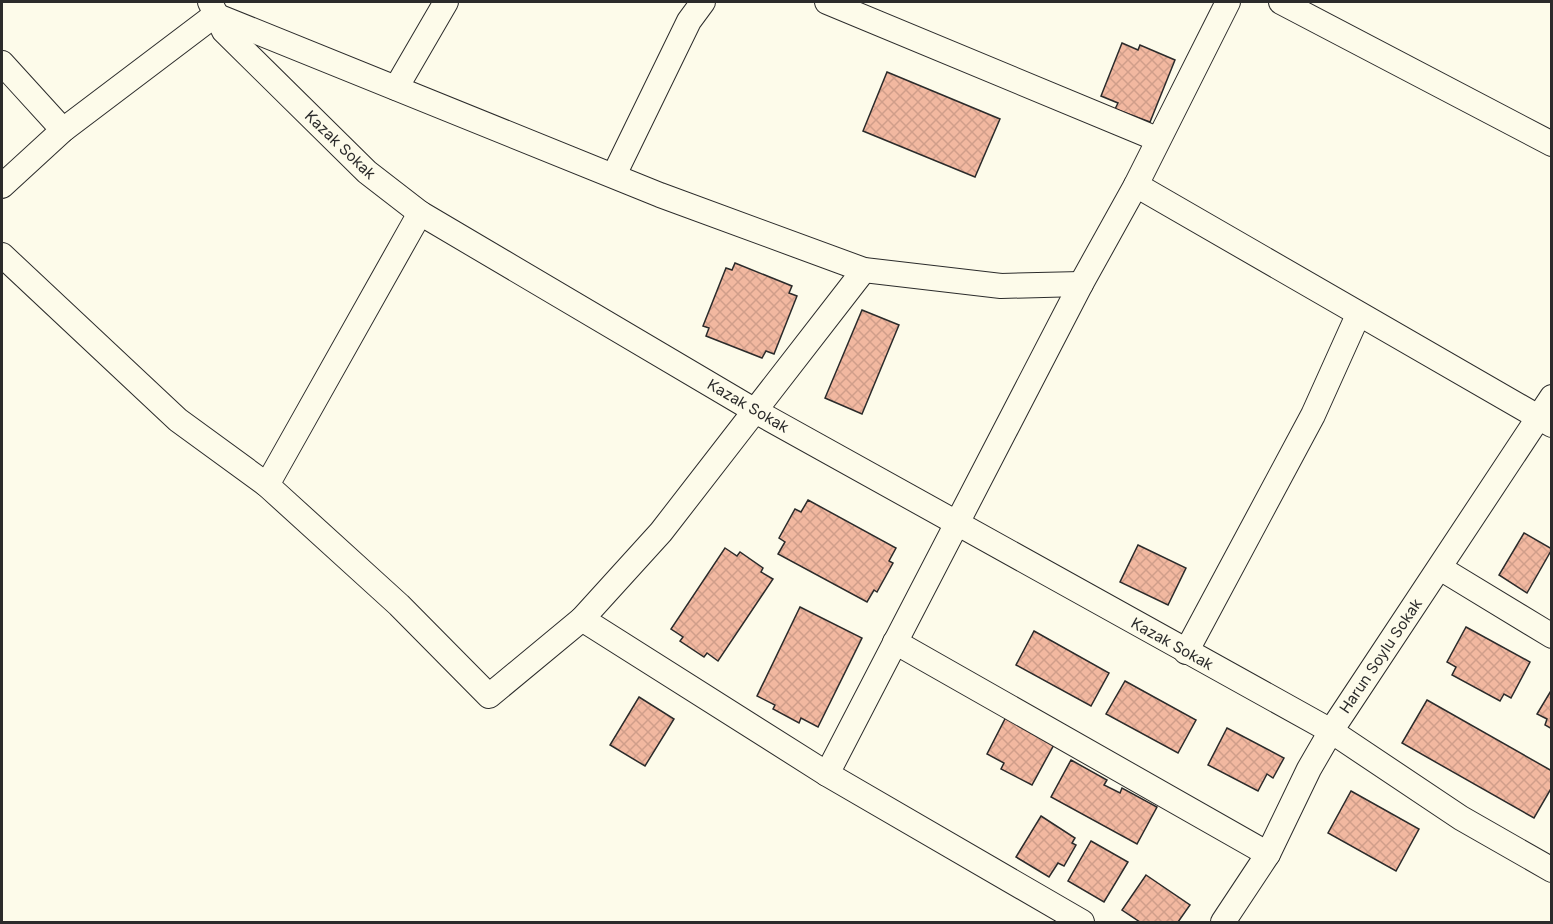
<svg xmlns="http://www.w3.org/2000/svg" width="1553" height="924" font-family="Inter,sans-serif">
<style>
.building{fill:url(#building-cross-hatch);stroke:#2b2b2b;stroke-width:1.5}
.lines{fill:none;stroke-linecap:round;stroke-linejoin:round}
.street-casing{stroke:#2b2b2b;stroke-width:26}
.street{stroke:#fdfbea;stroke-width:24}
.labels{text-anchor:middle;stroke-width:4.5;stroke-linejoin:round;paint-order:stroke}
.street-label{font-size:15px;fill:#2b2b2b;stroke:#fdfbea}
</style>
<defs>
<pattern id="building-cross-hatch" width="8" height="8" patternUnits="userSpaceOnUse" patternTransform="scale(1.5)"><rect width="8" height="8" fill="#f2b8a0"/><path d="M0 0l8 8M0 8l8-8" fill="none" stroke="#d09e8a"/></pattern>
</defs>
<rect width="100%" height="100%" fill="#fdfbea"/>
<g class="building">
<path d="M1122,43L1138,50L1140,45L1175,60L1150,122L1115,109L1118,103L1101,96Z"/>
<path d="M887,72L1000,119L975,177L863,131Z"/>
<path d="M735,263L792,286L789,293L797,296L774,354L766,351L762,358L706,336L709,328L703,326L726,268L732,270Z"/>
<path d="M862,310L899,325L862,414L825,398Z"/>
<path d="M808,500L896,548L889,561L893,563L877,592L874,590L867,602L778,554L785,542L779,538L795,509L801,512Z"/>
<path d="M1524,533L1552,549L1527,593L1499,575Z"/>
<path d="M1138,545L1186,568L1168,605L1120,582Z"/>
<path d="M725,548L737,556L740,552L763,568L761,572L773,579L718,661L707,653L704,657L680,641L683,637L671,629Z"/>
<path d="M800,607L862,638L818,727L801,718L799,723L773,709L775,705L757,696Z"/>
<path d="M1466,627L1530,662L1511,698L1504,694L1500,701L1452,675L1456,667L1447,662Z"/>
<path d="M1034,631L1109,673L1091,706L1016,665Z"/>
<path d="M1125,681L1196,720L1178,753L1106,714Z"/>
<path d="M1552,689V729L1545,725L1547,719L1537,714Z"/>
<path d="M639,697L674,719L645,766L610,745Z"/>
<path d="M1427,700L1552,771V787L1534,818L1402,743Z"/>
<path d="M1007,715L1056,741L1032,785L1001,769L1004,763L987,754Z"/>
<path d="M1227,728L1284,758L1273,778L1267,774L1258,791L1208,765Z"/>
<path d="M1071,760L1107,780L1104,785L1120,793L1122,788L1157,807L1137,844L1051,797Z"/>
<path d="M1351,791L1419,829L1396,871L1328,833Z"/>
<path d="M1041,816L1075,838L1072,843L1076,845L1064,866L1058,863L1049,877L1016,857Z"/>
<path d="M1091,841L1128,862L1104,902L1068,881Z"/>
<path d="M1146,875L1190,905L1178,922H1140L1122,910Z"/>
</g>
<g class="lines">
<defs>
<g id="street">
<path d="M210,2L224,31L367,172L420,213L757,412L1331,731L1461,818L1552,870"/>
<path d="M827,2L1157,139"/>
<path d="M1281,2L1552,144"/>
<path d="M215,15L660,195L864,270L1001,286L1081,284"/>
<path d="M2,63L63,130"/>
<path d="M396,88L446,2"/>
<path d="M614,175L689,21L703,2"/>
<path d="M1136,185L1552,425"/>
<path d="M2,186L63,130L215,15"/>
<path d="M2,255L178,420L267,485L399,605L489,696L582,619L827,774L1082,922"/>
<path d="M267,485L420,213"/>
<path d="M1440,568L1552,636"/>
<path d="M582,619L661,532L864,270"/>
<path d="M895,642L1268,854"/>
<path d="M1186,652L1313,415L1358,315"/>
<path d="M827,774L1081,284L1136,185L1228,2"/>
<path d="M1223,922L1268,854L1309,769L1331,731L1552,397"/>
</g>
</defs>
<use href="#street" class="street-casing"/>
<use href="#street" class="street"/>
</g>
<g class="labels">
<g class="street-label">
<text transform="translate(340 145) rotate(44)" y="5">Kazak Sokak</text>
<text transform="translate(748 406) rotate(30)" y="5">Kazak Sokak</text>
<text transform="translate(1172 644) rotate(29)" y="5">Kazak Sokak</text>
<text transform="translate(1381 656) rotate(-56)" y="5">Harun Soylu Sokak</text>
</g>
</g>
<rect width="1553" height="924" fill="none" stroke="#2b2b2b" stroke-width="6"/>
</svg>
